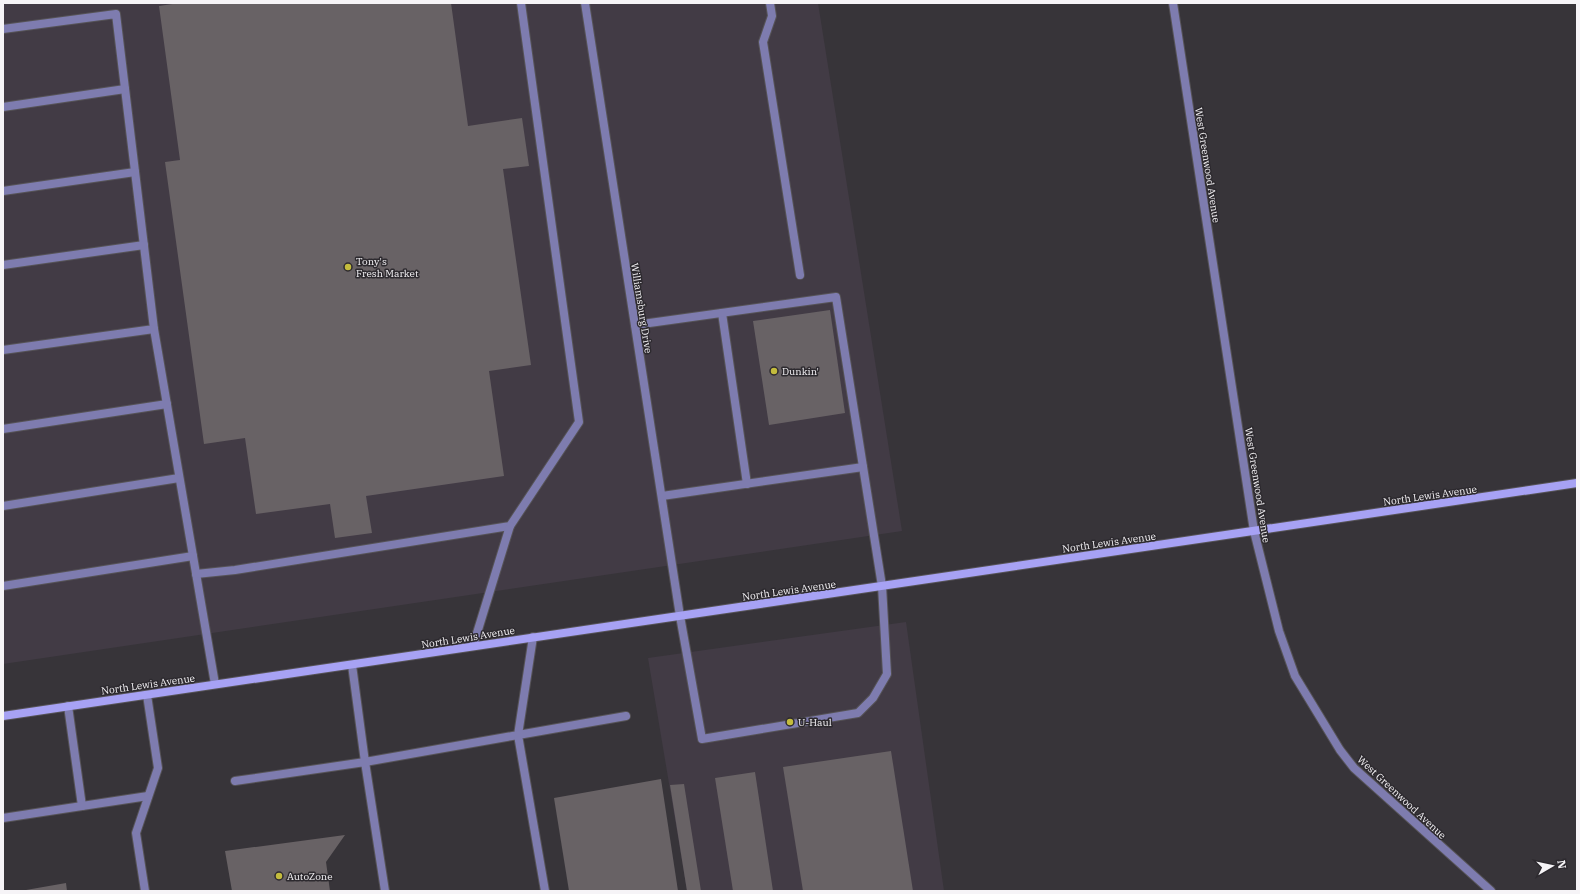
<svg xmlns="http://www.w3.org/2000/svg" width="1580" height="894" font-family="'IBM Plex Serif',serif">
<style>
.built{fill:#423b45}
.building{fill:#686265}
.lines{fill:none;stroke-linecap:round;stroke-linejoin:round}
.lane-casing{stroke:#565357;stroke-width:10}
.street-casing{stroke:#565357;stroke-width:10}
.secondary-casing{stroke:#565357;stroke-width:10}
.lane{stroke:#7e7caf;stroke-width:8}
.street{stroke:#7e7caf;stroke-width:8}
.secondary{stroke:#a7a2f4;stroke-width:8}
.poi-dot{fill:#c4bc3d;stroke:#2d2a2f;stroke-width:1.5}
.labels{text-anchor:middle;stroke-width:3;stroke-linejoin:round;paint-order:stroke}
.street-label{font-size:10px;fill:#f6f4f7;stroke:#2d2a2f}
.poi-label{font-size:10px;fill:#f6f4f7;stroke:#2d2a2f;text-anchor:start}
</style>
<rect width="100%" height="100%" fill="#373439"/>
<g class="built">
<path d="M3,3H818L902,531L3,664Z"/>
<path d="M906,622L944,891H687L648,658Z"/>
</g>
<g class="building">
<path d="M179,3H451L468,126L522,118L529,166L503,169L531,365L489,371L504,476L366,496L372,533L335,538L330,504L256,514L245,438L204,444L165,162L180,160L159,6Z"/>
<path d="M830,310L845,413L769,425L753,321Z"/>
<path d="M891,751L913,891H803L783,767Z"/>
<path d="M755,772L773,891H733L715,778Z"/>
<path d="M661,779L678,891H569L554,798Z"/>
<path d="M684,784L701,891H687L670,785Z"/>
<path d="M345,835L326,862L330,891H232L225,851Z"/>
<path d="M66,883L67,891H26V890Z"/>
</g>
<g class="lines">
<defs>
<g id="lane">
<path d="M770,3L772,16L763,42L800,275"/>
<path d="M3,29L116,14L154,329L3,350"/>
<path d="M3,107L125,89"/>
<path d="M3,191L135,172"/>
<path d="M3,265L144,245"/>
<path d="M722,313L747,484"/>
<path d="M635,325L836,297L882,586L887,674L873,698L858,713L702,739L680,616"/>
<path d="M154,329L215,684"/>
<path d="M3,429L167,404"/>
<path d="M662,496L863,467"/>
<path d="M3,506L179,478"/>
<path d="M196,574L235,570L510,526L579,422L521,3"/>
<path d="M3,586L193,556"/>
<path d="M473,646L510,526"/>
<path d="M352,665L365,762L518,735L533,637"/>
<path d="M68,706L82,806"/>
<path d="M235,781L365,762L385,891"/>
<path d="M3,818L148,796"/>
<path d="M145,891L136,833L158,768L147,695"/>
<path d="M545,891L518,735L626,716"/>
</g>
<g id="street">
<path d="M585,3L680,616"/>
<path d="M1173,3L1254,531L1279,631L1295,676L1340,750L1354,768L1491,891"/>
</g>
<path id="secondary" d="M3,716L1577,483"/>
</defs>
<use href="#lane" class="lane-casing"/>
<use href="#street" class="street-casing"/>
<use href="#secondary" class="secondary-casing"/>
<use href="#lane" class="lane"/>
<use href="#street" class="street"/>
<use href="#secondary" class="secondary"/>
</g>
<g class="poi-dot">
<circle cx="348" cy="267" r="4"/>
<circle cx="774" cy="371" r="4"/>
<circle cx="790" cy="722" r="4"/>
<circle cx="279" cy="876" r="4"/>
</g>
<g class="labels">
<g class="street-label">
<text transform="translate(1208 165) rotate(81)" y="4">West Greenwood Avenue</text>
<text transform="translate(642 308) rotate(81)" y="4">Williamsburg Drive</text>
<text transform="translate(1258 485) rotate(81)" y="4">West Greenwood Avenue</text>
<text transform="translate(1430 495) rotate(-8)" y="4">North Lewis Avenue</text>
<text transform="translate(1109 542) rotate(-8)" y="4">North Lewis Avenue</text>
<text transform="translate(789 590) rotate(-8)" y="4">North Lewis Avenue</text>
<text transform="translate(468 637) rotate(-9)" y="4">North Lewis Avenue</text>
<text transform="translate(148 684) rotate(-8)" y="4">North Lewis Avenue</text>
<text transform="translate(1402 797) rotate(43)" y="4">West Greenwood Avenue</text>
</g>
<g class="poi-label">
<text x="356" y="265">Tony's<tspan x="356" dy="12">Fresh Market</tspan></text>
<text x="782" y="375">Dunkin'</text>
<text x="798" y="726">U-Haul</text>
<text x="287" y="880">AutoZone</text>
</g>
</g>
<rect width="1580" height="894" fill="none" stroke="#f6f4f7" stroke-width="8"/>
<g transform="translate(1552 866) rotate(81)" stroke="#2d2a2f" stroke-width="3" paint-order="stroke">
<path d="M0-3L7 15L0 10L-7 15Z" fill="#f6f4f7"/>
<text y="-6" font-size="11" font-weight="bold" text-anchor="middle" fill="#f6f4f7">N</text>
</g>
</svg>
